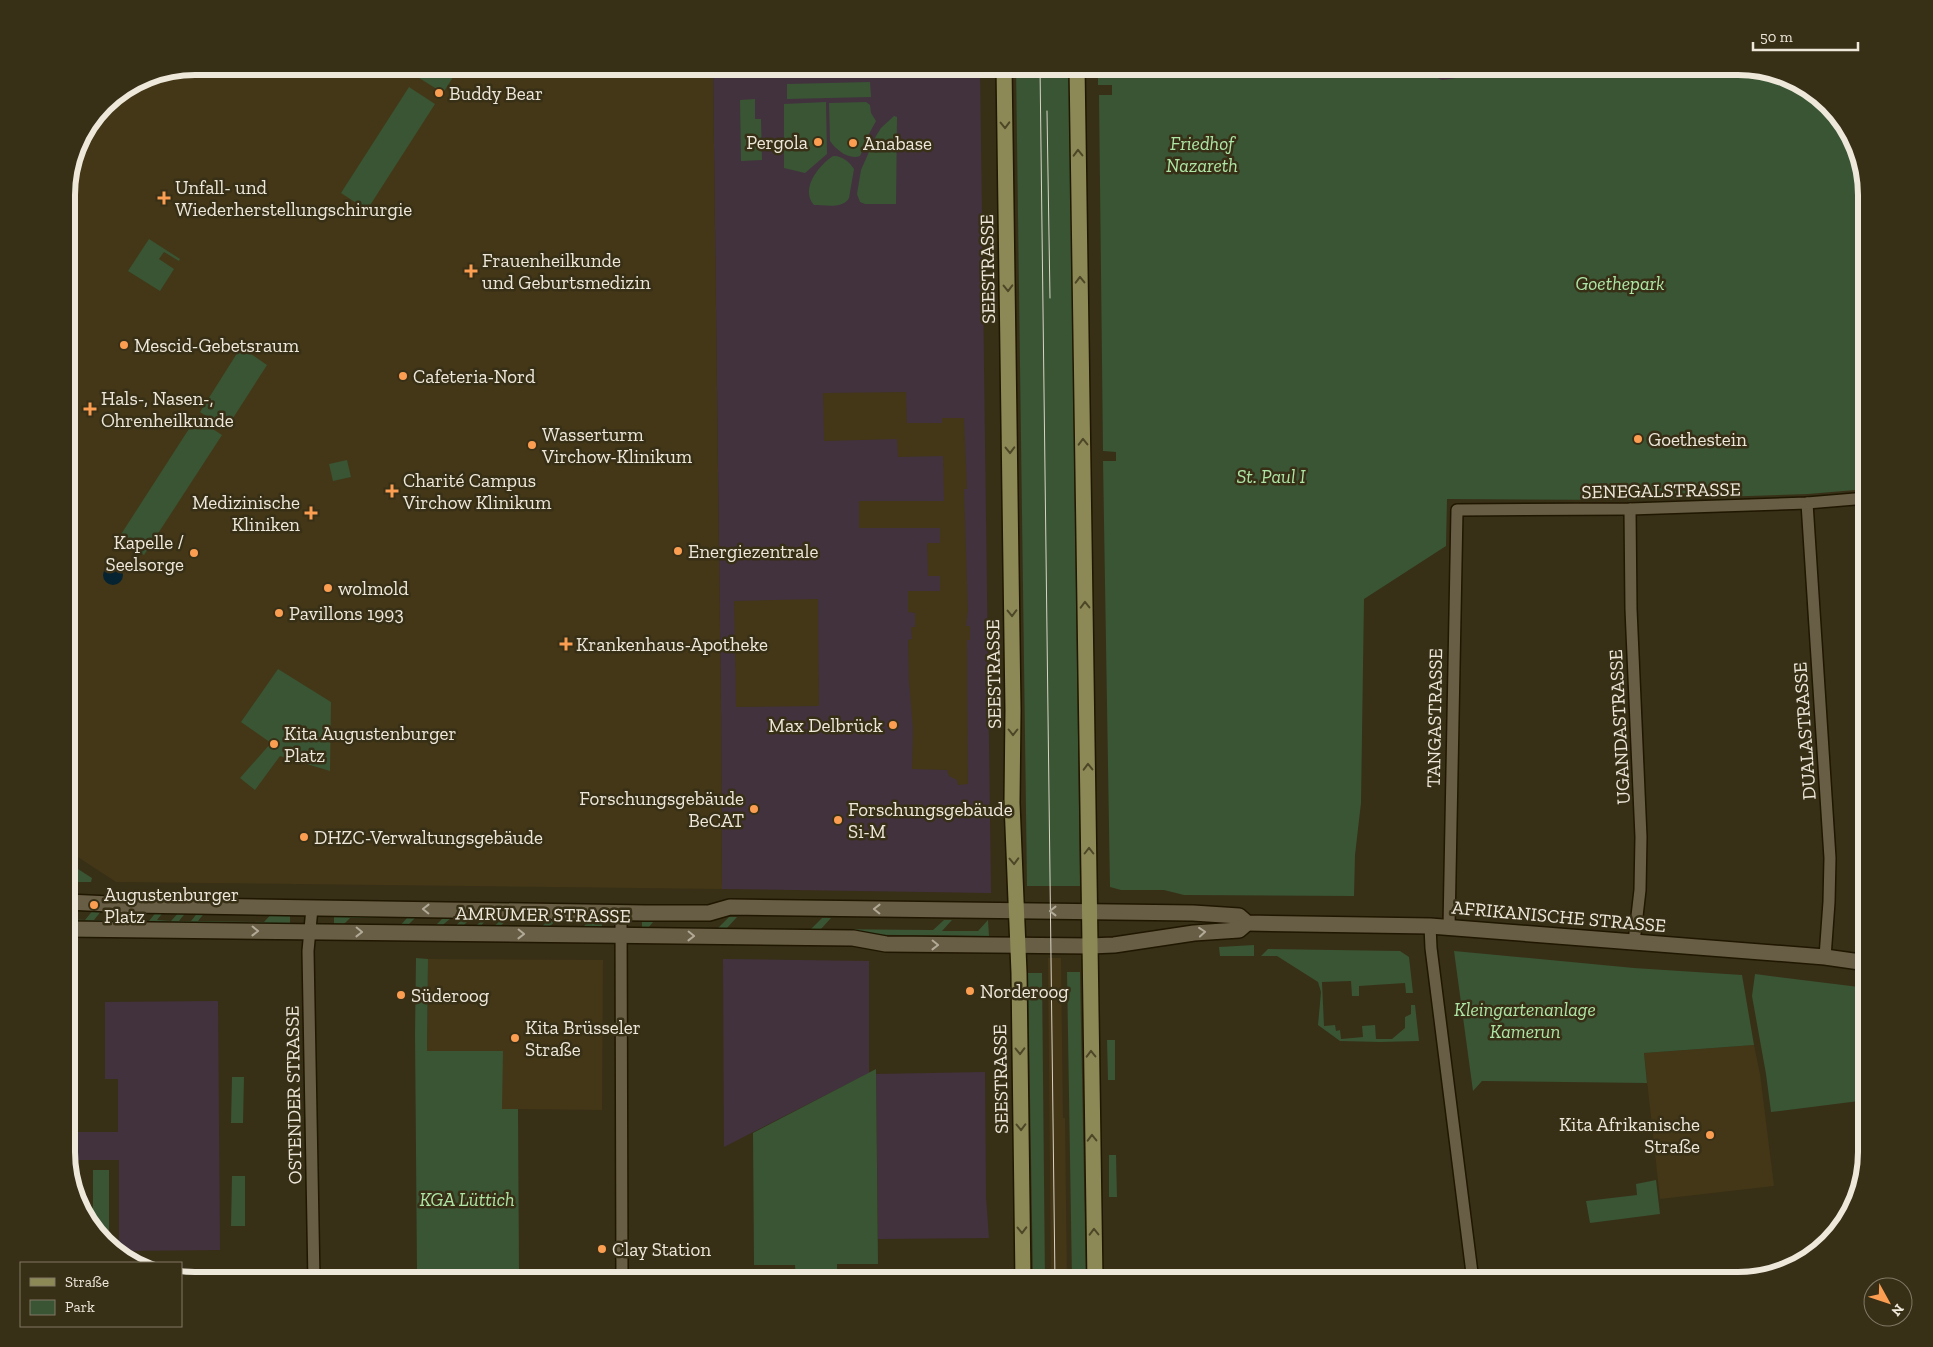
<svg xmlns="http://www.w3.org/2000/svg" width="1933" height="1347" font-family="'Zilla Slab',serif">
<style>
.commercial{fill:#42323e}
.built{fill:#433717}
.green{fill:#395534}
.water{fill:#062332}
.lines{fill:none;stroke-linecap:round;stroke-linejoin:round}
.street-casing{stroke:#201701;stroke-width:14}
.secondary-casing{stroke:#201701;stroke-width:18}
.primary-casing{stroke:#201701;stroke-width:18}
.street{stroke:#685e45;stroke-width:11}
.secondary{stroke:#685e45;stroke-width:15}
.primary{stroke:#8d8956;stroke-width:15}
.tram{stroke:#dad3c4;stroke-width:1}
.oneway{stroke:#4d4627}
.oneway2{stroke:#b2aa97}
.poi-dot{fill:#fb9e51;stroke:#382f17;stroke-width:2}
.labels{text-anchor:middle;stroke-width:5;stroke-linejoin:round;paint-order:stroke}
.poi-label{font-size:19px;fill:#eee8da;stroke:#382f17;text-anchor:start}
.park-label{font-size:19px;font-style:italic;fill:#aee6a5;stroke:#382f17}
.street-label{font-size:19px;fill:#eee8da;stroke:#382f17}
.rim{fill:none;stroke:#eee8da;stroke-width:6}
</style>
<rect width="100%" height="100%" fill="#382f17"/>
<g class="commercial">
<path d="M713,66H980L991,893L722,889L721,711Z"/>
<path d="M1404,66H1585L1429,86Z"/>
<path d="M723,959L869,961V1073L724,1147Z"/>
<path d="M218,1001L220,1250L119,1251V1160H67V1132H118V1079H105V1002Z"/>
<path d="M985,1072L986,1197L989,1238L878,1239L876,1074Z"/>
</g>
<g class="built">
<path d="M195,66H713L721,711L722,889L116,882L67,850V187L76,145L104,104L146,76Z"/>
<path d="M906,392L907,423H942V418H964L967,489H964L968,611L966,626H970V640H967L968,784L958,785L957,780L949,776L947,770L912,769L913,730L909,681L908,640L912,639L911,627H915V613L908,612V591H940V576H928L927,543H940V528H859V501H944L943,456L898,457L897,439L824,441L823,393Z"/>
<path d="M818,599L819,706L736,707L734,601Z"/>
<path d="M1048,958H1061L1063,1118H1065L1067,1281H1051Z"/>
<path d="M428,959L603,960L602,1110L502,1109L427,1051Z"/>
<path d="M1754,1045L1760,1074L1774,1186L1660,1199L1644,1053Z"/>
</g>
<g class="green">
<path d="M423,66H460L443,93L416,76Z"/>
<path d="M1016,66H1069L1080,886H1027Z"/>
<path d="M1098,66H1418L1422,70L1442,80L1499,72L1504,66H1738L1810,88L1853,138L1867,194V489L1808,494L1626,500L1447,499L1446,546L1364,599L1361,803L1355,855L1354,896L1184,895L1164,890H1121L1110,887L1103,461H1116V452L1103,451L1099,95H1112V85H1098Z"/>
<path d="M870,82L871,97L787,99V84Z"/>
<path d="M409,87L435,104L367,210L341,193Z"/>
<path d="M755,99V119H761L762,160L741,161L740,100Z"/>
<path d="M826,102L827,154L805,173L784,168V104Z"/>
<path d="M866,102L870,105L871,113L876,121L870,132L860,156C849,160 836,150 830,141L829,103Z"/>
<path d="M894,116L897,117L896,204H865L860,202L857,194L861,170L876,136L881,128Z"/>
<path d="M833,156C841,155 850,162 854,169L849,198C843,209 825,205 814,205C800,189 818,166 833,156Z"/>
<path d="M149,239L180,259L179,261L164,252L159,259L174,269L160,291L128,271Z"/>
<path d="M241,347L267,365L226,429L200,412Z"/>
<path d="M196,418L222,435L144,555L118,539Z"/>
<path d="M347,460L351,477L333,481L329,464Z"/>
<path d="M278,669L331,702L330,771L280,756L255,790L240,778L271,743L241,722Z"/>
<path d="M67,862L92,878L91,882H67Z"/>
<path d="M94,909L102,910L94,920H123L131,910H139L130,920L149,921L158,910H165L157,920L171,921L181,910L187,911L179,921H191L199,911H206L198,921L264,922L274,911H290V928L67,925V919L85,920Z"/>
<path d="M334,912L602,915V932L579,931L590,920H557L544,931H538L549,919H508L496,930H490L502,919L488,918L477,930H472L483,919L471,918L459,930H452L463,918H451L438,929L431,930L443,918H415L404,929H397L407,918H350L340,928H334Z"/>
<path d="M642,916H658L649,927L718,928L729,917H737L727,928L811,929L822,918H831L821,929L933,930L944,920H952L942,931H978L988,920L989,936L642,932Z"/>
<path d="M1254,945V956H1220L1219,947Z"/>
<path d="M1268,949L1400,951L1409,957L1413,993H1406L1405,983L1359,986V996H1352L1351,981L1322,982L1324,1026L1335,1025L1336,1031L1340,1030L1341,1039L1363,1037L1362,1026L1375,1025L1376,1039H1392L1405,1028V1017L1411,1014V1005H1415L1419,1041L1380,1042L1340,1041L1318,1025L1321,992L1318,982L1277,956H1261Z"/>
<path d="M1454,951L1634,968L1742,975L1754,1045L1644,1053L1647,1083L1482,1081L1473,1091Z"/>
<path d="M416,958L428,959L427,1051H503L502,1109H518L519,1271L417,1272L415,1034Z"/>
<path d="M1067,972H1080L1086,1281H1072Z"/>
<path d="M1028,973H1042L1045,1281H1033Z"/>
<path d="M1755,974L1867,988V1100L1771,1112L1766,1074L1752,996Z"/>
<path d="M1107,1040H1115V1080H1108Z"/>
<path d="M876,1069L878,1264H837V1281H796L795,1265H754L753,1133Z"/>
<path d="M232,1077H244L243,1123H231Z"/>
<path d="M1109,1155H1116L1117,1197H1109Z"/>
<path d="M93,1170H109V1244L93,1227Z"/>
<path d="M232,1176H245V1226H231Z"/>
<path d="M1656,1180L1660,1214L1590,1223L1586,1201L1637,1195L1636,1184Z"/>
</g>
<circle class="water" cx="113" cy="575" r="10"/>
<g class="lines">
<defs>
<g id="street">
<path d="M1807,503L1830,858L1829,902L1825,957"/>
<path d="M1630,509L1631,609L1641,837L1640,890L1634,942"/>
<path d="M312,908L308,951L314,1281"/>
<path d="M621,912L622,1281"/>
<path d="M1430,926L1431,948L1473,1281"/>
<path d="M1449,927L1457,510L1630,509L1807,503L1867,498"/>
</g>
<g id="secondary">
<path d="M67,902L131,905L645,913H709L730,907L1193,913L1239,916L1247,923L1430,926L1825,957L1867,963"/>
<path d="M67,929L853,938L886,944L1090,946L1114,945L1194,933L1239,930L1247,923"/>
</g>
<g id="primary">
<path d="M1004,66L1013,710L1012,803L1019,973L1023,1281"/>
<path d="M1077,66L1095,1281"/>
</g>
</defs>
<use href="#street" class="street-casing"/>
<use href="#secondary" class="secondary-casing"/>
<use href="#primary" class="primary-casing"/>
<use href="#street" class="street"/>
<use href="#secondary" class="secondary"/>
<use href="#primary" class="primary"/>
<g class="tram">
<path d="M1040,66L1055,1281"/>
<path d="M1047,111L1050,298"/>
</g>
</g>
<defs><path id="oneway-chevron" d="M-2-3.5L2.5 0L-2 3.5" fill="none" stroke-width="1.6" stroke-linecap="round" stroke-linejoin="round" transform="scale(1.25)"/></defs>
<g class="oneway">
<use href="#oneway-chevron" transform="translate(1005 125) rotate(89)"/>
<use href="#oneway-chevron" transform="translate(1078 153) rotate(-91)"/>
<use href="#oneway-chevron" transform="translate(1080 280) rotate(-91)"/>
<use href="#oneway-chevron" transform="translate(1008 288) rotate(89)"/>
<use href="#oneway-chevron" transform="translate(1083 442) rotate(-91)"/>
<use href="#oneway-chevron" transform="translate(1010 450) rotate(89)"/>
<use href="#oneway-chevron" transform="translate(1085 605) rotate(-91)"/>
<use href="#oneway-chevron" transform="translate(1012 613) rotate(89)"/>
<use href="#oneway-chevron" transform="translate(1013 732) rotate(90)"/>
<use href="#oneway-chevron" transform="translate(1088 767) rotate(-91)"/>
<use href="#oneway-chevron" transform="translate(1089 851) rotate(-90)"/>
<use href="#oneway-chevron" transform="translate(1014 861) rotate(88)"/>
<use href="#oneway-chevron" transform="translate(1020 1051) rotate(89)"/>
<use href="#oneway-chevron" transform="translate(1091 1054) rotate(-91)"/>
<use href="#oneway-chevron" transform="translate(1021 1127) rotate(89)"/>
<use href="#oneway-chevron" transform="translate(1092 1138) rotate(-91)"/>
<use href="#oneway-chevron" transform="translate(1022 1230) rotate(89)"/>
<use href="#oneway-chevron" transform="translate(1094 1232) rotate(-91)"/>
</g>
<g class="oneway2">
<use href="#oneway-chevron" transform="translate(426 909) rotate(-179)"/>
<use href="#oneway-chevron" transform="translate(877 909) rotate(-179)"/>
<use href="#oneway-chevron" transform="translate(1053 911) rotate(-180)"/>
<use href="#oneway-chevron" transform="translate(255 931) rotate(1)"/>
<use href="#oneway-chevron" transform="translate(359 932) rotate(1)"/>
<use href="#oneway-chevron" transform="translate(1202 932) rotate(-5)"/>
<use href="#oneway-chevron" transform="translate(521 934) rotate(1)"/>
<use href="#oneway-chevron" transform="translate(691 936) rotate(1)"/>
<use href="#oneway-chevron" transform="translate(935 945) rotate(1)"/>
</g>
<g class="poi-dot">
<circle cx="439" cy="93" r="5"/>
<circle cx="818" cy="142" r="5"/>
<circle cx="853" cy="143" r="5"/>
<path d="M161.5 190.5h5v5h5v5h-5v5h-5v-5h-5v-5h5z"/>
<path d="M468.5 263.5h5v5h5v5h-5v5h-5v-5h-5v-5h5z"/>
<circle cx="124" cy="345" r="5"/>
<circle cx="403" cy="376" r="5"/>
<path d="M87.5 401.5h5v5h5v5h-5v5h-5v-5h-5v-5h5z"/>
<circle cx="1638" cy="439" r="5"/>
<circle cx="532" cy="445" r="5"/>
<path d="M389.5 483.5h5v5h5v5h-5v5h-5v-5h-5v-5h5z"/>
<path d="M308.5 505.5h5v5h5v5h-5v5h-5v-5h-5v-5h5z"/>
<circle cx="678" cy="551" r="5"/>
<circle cx="194" cy="553" r="5"/>
<circle cx="328" cy="588" r="5"/>
<circle cx="279" cy="613" r="5"/>
<path d="M563.5 636.5h5v5h5v5h-5v5h-5v-5h-5v-5h5z"/>
<circle cx="893" cy="725" r="5"/>
<circle cx="274" cy="744" r="5"/>
<circle cx="754" cy="809" r="5"/>
<circle cx="838" cy="820" r="5"/>
<circle cx="304" cy="837" r="5"/>
<circle cx="94" cy="905" r="5"/>
<circle cx="970" cy="991" r="5"/>
<circle cx="401" cy="995" r="5"/>
<circle cx="515" cy="1038" r="5"/>
<circle cx="1710" cy="1135" r="5"/>
<circle cx="602" cy="1249" r="5"/>
</g>
<g class="labels">
<g class="poi-label">
<text x="449" y="100">Buddy Bear</text>
<text x="808" y="149" text-anchor="end">Pergola</text>
<text x="863" y="150">Anabase</text>
<text x="175" y="194">Unfall- und<tspan x="175" dy="22">Wiederherstellungschirurgie</tspan></text>
<text x="482" y="267">Frauenheilkunde<tspan x="482" dy="22">und Geburtsmedizin</tspan></text>
<text x="134" y="352">Mescid-Gebetsraum</text>
<text x="413" y="383">Cafeteria-Nord</text>
<text x="101" y="405">Hals-, Nasen-,<tspan x="101" dy="22">Ohrenheilkunde</tspan></text>
<text x="542" y="441">Wasserturm<tspan x="542" dy="22">Virchow-Klinikum</tspan></text>
<text x="1648" y="446">Goethestein</text>
<text x="403" y="487">Charité Campus<tspan x="403" dy="22">Virchow Klinikum</tspan></text>
<text x="300" y="509" text-anchor="end">Medizinische<tspan x="300" dy="22">Kliniken</tspan></text>
<text x="184" y="549" text-anchor="end">Kapelle /<tspan x="184" dy="22">Seelsorge</tspan></text>
<text x="688" y="558">Energiezentrale</text>
<text x="338" y="595">wolmold</text>
<text x="289" y="620">Pavillons 1993</text>
<text x="576" y="651">Krankenhaus-Apotheke</text>
<text x="883" y="732" text-anchor="end">Max Delbrück</text>
<text x="284" y="740">Kita Augustenburger<tspan x="284" dy="22">Platz</tspan></text>
<text x="744" y="805" text-anchor="end">Forschungsgebäude<tspan x="744" dy="22">BeCAT</tspan></text>
<text x="848" y="816">Forschungsgebäude<tspan x="848" dy="22">Si-M</tspan></text>
<text x="314" y="844">DHZC-Verwaltungsgebäude</text>
<text x="104" y="901">Augustenburger<tspan x="104" dy="22">Platz</tspan></text>
<text x="980" y="998">Norderoog</text>
<text x="411" y="1002">Süderoog</text>
<text x="525" y="1034">Kita Brüsseler<tspan x="525" dy="22">Straße</tspan></text>
<text x="1700" y="1131" text-anchor="end">Kita Afrikanische<tspan x="1700" dy="22">Straße</tspan></text>
<text x="612" y="1256">Clay Station</text>
</g>
<g class="park-label">
<text x="1202" y="150">Friedhof<tspan x="1202" dy="22">Nazareth</tspan></text>
<text x="1620" y="290">Goethepark</text>
<text x="1271" y="483">St. Paul I</text>
<text x="1525" y="1016">Kleingartenanlage<tspan x="1525" dy="22">Kamerun</tspan></text>
<text x="467" y="1206">KGA Lüttich</text>
</g>
<g class="street-label">
<text transform="translate(987 269) rotate(-91)" y="7">SEESTRASSE</text>
<text transform="translate(1661 490) rotate(-1)" y="7">SENEGALSTRASSE</text>
<text transform="translate(993 674) rotate(-91)" y="7">SEESTRASSE</text>
<text transform="translate(1434 718) rotate(-89)" y="7">TANGASTRASSE</text>
<text transform="translate(1619 727) rotate(-93)" y="7">UGANDASTRASSE</text>
<text transform="translate(1804 731) rotate(-94)" y="7">DUALASTRASSE</text>
<text transform="translate(543 914) rotate(1)" y="7">AMRUMER STRASSE</text>
<text transform="translate(1559 916) rotate(5)" y="7">AFRIKANISCHE STRASSE</text>
<text transform="translate(1000 1079) rotate(-91)" y="7">SEESTRASSE</text>
<text transform="translate(293 1095) rotate(-91)" y="7">OSTENDER STRASSE</text>
</g>
</g>
<path d="M0 0H1933V1347H0ZM195 75H1738A120 120 0 0 1 1858 195V1152A120 120 0 0 1 1738 1272H195A120 120 0 0 1 75 1152V195A120 120 0 0 1 195 75Z" fill="#382f17" fill-rule="evenodd"/>
<path class="rim" d="M195 75H1738A120 120 0 0 1 1858 195V1152A120 120 0 0 1 1738 1272H195A120 120 0 0 1 75 1152V195A120 120 0 0 1 195 75Z"/>
<rect x="20" y="1262" width="162" height="65" fill="#382f17" stroke="#817965"/>
<rect x="30" y="1278" width="25" height="8" fill="#8d8956" stroke="#817965"/>
<text x="65" y="1287" font-size="15" fill="#eee8da">Straße</text>
<rect x="30" y="1300" width="25" height="15" fill="#395534" stroke="#817965"/>
<text x="65" y="1312" font-size="15" fill="#eee8da">Park</text>
<g transform="translate(1888 1302) rotate(130)"><circle r="24" fill="#382f17" stroke="#817965"/>
<path d="M0-4L9 19L0 12L-9 19Z" fill="#fb9e51"/>
<text y="-8" font-size="14" font-weight="bold" text-anchor="middle" fill="#eee8da">N</text>
</g>
<path d="M1753 42v8h105v-8" fill="none" stroke="#eee8da" stroke-width="2.5"/>
<text x="1760" y="42" font-size="15" fill="#eee8da" stroke="#382f17" stroke-width="4" paint-order="stroke">50 m</text>
</svg>
